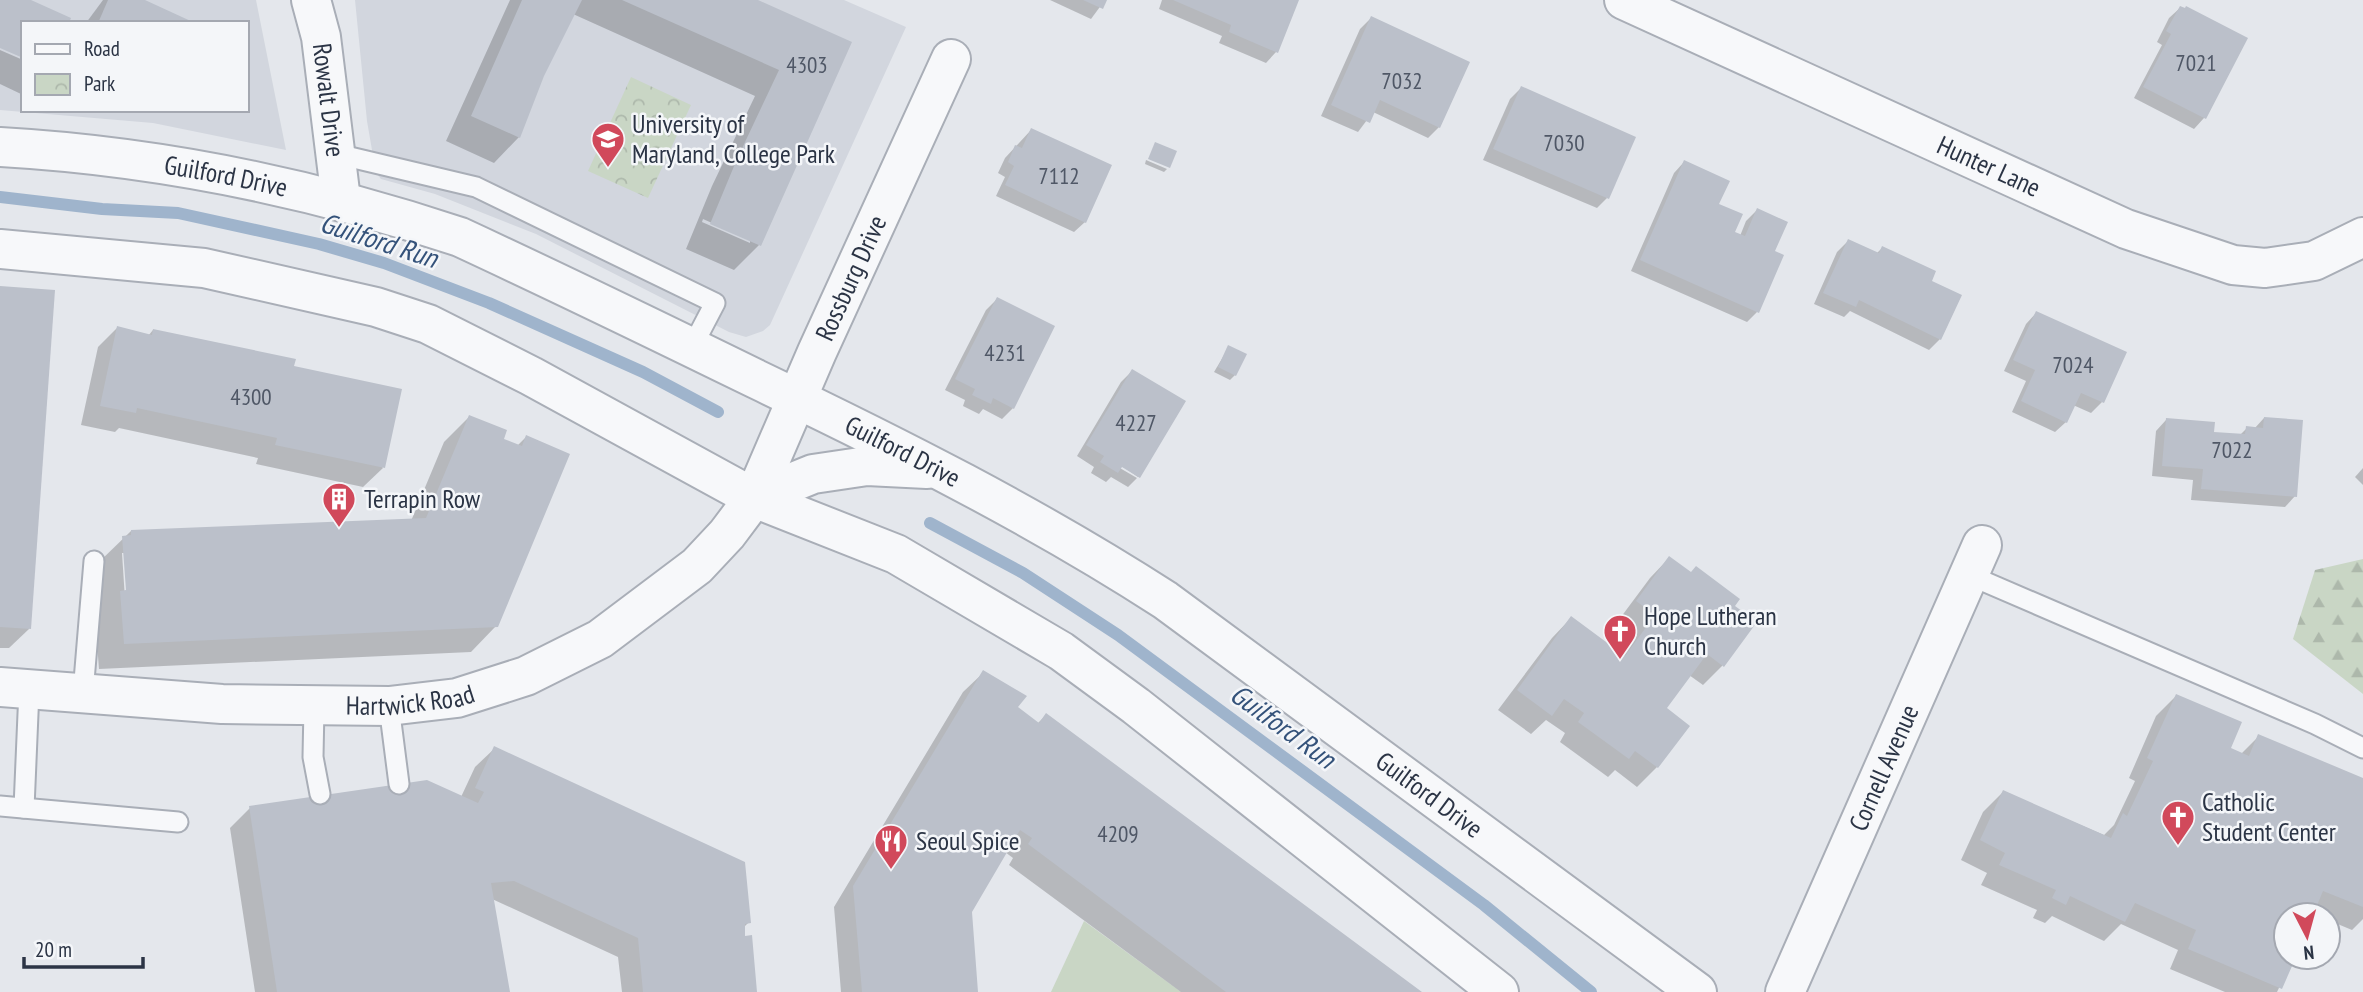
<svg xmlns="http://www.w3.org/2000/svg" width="2363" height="992" font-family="'PT Sans Narrow',sans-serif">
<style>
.built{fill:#d2d6de;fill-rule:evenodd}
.forest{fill:url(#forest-firs)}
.park{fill:url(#park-crowns)}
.pitch{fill:#c9d6c5}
.shadow{fill:#0003;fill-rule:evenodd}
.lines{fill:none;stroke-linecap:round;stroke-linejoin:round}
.stream{stroke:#9fb4cc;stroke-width:12}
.building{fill:#bbc0ca}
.lane-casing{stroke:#a9aeb7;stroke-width:23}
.street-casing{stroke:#a9aeb7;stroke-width:42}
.lane{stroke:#f7f8fa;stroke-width:19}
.street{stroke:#f7f8fa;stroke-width:38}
.labels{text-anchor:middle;stroke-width:5;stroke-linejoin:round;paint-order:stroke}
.number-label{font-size:23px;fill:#4f5766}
.street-label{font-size:26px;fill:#2b3445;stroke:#f4f6f9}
.poi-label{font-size:26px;fill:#2b3445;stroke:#f4f6f9;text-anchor:start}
.water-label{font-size:28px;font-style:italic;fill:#34527a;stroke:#f4f6f9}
</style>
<defs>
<pattern id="forest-firs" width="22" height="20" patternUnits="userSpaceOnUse" patternTransform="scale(1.75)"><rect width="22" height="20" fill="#c9d6c5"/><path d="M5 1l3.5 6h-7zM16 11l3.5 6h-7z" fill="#adb8ab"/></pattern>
<pattern id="park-crowns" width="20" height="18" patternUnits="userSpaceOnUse" patternTransform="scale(1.75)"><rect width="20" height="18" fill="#c9d6c5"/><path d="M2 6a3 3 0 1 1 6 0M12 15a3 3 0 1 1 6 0" fill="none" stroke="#adb8ab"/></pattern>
</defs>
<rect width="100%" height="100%" fill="#e4e7ec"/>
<g class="built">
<path d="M0,0H256L286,150L153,123L0,110ZM23,23H247V110H23Z"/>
<path d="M355,0H844L906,27L770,325L763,331L746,337L729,332L536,234L435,194L381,179L376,173L367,121Z"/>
</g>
<path class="forest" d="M2363,559V694L2293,639L2315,570Z"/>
<path class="park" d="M631,77L691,105L648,198L588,171Z"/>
<path class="pitch" d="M1084,921L1181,992H1051Z"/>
<g class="shadow">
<path d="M103,0H142L192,23H86Z"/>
<path d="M510,0H754L850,43L759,245L734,270L686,249L712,186L755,96L573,14L543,76L519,137L494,163L446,141ZM703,219L750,240V243L702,222Z"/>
<path d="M1050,0H1105L1091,19Z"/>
<path d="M1162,0H1297L1276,52L1266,63L1219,43L1222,36L1159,9Z"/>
<path d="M2180,8L2246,39L2204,118L2194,129L2134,98L2162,45L2157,42L2169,18Z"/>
<path d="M1371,18L1439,127L1428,138L1373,112L1358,132L1321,116L1360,29Z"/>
<path d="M0,50L23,60L21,94L0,84Z"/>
<path d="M1521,88L1607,198L1597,208L1483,160L1510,99Z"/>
<path d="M1031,130L1085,222L1074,232L996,196L1005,177L998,173L1005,158Z"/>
<path d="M1146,160L1167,169L1164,172L1145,164Z"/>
<path d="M1684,162L1717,205L1732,233L1740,236L1746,221L1757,210L1773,252L1757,312L1747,322L1631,271L1674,173Z"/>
<path d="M1848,241L1876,254L1882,248L1929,282L1940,339L1929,350L1850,311L1844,317L1814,304L1837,252Z"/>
<path d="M0,288L29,629L9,648H0Z"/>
<path d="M997,299L1013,408L1002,419L983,409L979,414L963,406L965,400L945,390L986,310Z"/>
<path d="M2036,313L2102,402L2091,413L2073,405L2066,422L2055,432L2012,412L2026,381L2004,371L2026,324Z"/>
<path d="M117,328L148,336L153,330L292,367L383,468L363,487L256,464L258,458L119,428L115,432L81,425L98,347Z"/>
<path d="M1229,347L1235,375L1230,380L1214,372Z"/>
<path d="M1132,371L1183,402L1138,477L1115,461L1113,464L1137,478L1128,487L1111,477L1106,482L1091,473L1094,467L1077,456L1121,382Z"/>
<path d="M469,417L502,440L517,446L526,437L496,626L471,652L99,669L95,618L101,612L98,563L131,531L411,521L444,442ZM122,553H125L128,599H125Z"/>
<path d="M2264,418L2295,496L2285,507L2191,500L2193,480L2152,476L2156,431L2166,420L2212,433L2239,436L2247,428L2254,429Z"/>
<path d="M2363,468V485L2355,477Z"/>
<path d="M1669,558L1732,606L1722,666L1703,685L1689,675L1664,709L1657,767L1637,787L1615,770L1608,777L1560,742L1565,733L1546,720L1531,734L1498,710L1552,638L1571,618L1622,656L1637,635L1618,621L1650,578Z"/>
<path d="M983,673L1016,707L1037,724L1046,715L1420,992H1181L1009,865L1013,858L1005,852L970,911L977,992H841L834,907L963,692Z"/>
<path d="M2176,696L2229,749L2241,754L2259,736L2363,780V919L2352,930L2328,920V915H2286V957H2294L2277,992H2225L2170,969L2178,950L2121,924L2104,941L2052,916L2045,923L2033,918L2037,910L1981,885L1987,873L1961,860L1983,812L2003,792L2104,835L2114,825L2135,781L2129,778L2156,716Z"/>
<path d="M495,748L749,922L743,928L755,992H622L618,957L492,899L508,992H255L230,828L250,808L461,797L475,767Z"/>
</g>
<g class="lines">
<g class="stream">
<path d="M0,197L102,209L178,213L319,244L384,263L489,303L643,372L718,412"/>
<path d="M930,523L1023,573L1118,635L1484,905L1591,992"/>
</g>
</g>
<g class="building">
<path d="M0,0H31L71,18L69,23H23V58L0,48Z"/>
<path d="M108,0H145L195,23H98Z"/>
<path d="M522,0H582L544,76L520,138L471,116Z"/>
<path d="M622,0H758L852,42L761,246L710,224L737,159L779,70Z"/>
<path d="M1083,0H1107L1103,9Z"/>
<path d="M1173,0H1299L1278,53L1229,32L1231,25Z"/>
<path d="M2180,6L2185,8L2186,6L2248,38L2206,119L2143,87L2171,34L2166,31Z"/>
<path d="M1371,16L1470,62L1440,128L1380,100L1370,123L1331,105Z"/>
<path d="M1521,86L1636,137L1609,199L1493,149Z"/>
<path d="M1031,128L1112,165L1086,223L1005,185L1014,166L1008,162L1015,145L1022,148Z"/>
<path d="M1155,142L1177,151L1170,168L1148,159Z"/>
<path d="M1684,160L1730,181L1719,204L1743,214L1735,232L1745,236L1757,208L1788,222L1775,251L1784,255L1759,313L1640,260Z"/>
<path d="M1848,239L1879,253L1882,246L1936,271L1932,281L1962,295L1941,340L1859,300L1856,307L1823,293Z"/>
<path d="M0,286L55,290L31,629L0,627Z"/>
<path d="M997,297L1055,326L1014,409L993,398L991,404L972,395L975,389L955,379Z"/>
<path d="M2036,311L2127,352L2104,403L2081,393L2067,423L2021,401L2035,370L2013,360Z"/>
<path d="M117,326L152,335L153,329L296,359L294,366L402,389L385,468L275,445L277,438L137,408L136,413L100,406Z"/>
<path d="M1228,345L1247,354L1236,376L1218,367Z"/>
<path d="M1132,369L1186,401L1140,478L1122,467L1118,473L1100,462L1104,456L1086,445Z"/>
<path d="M469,415L507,430L504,439L522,446L526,435L570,454L498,627L124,644L120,591L126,590L122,536L131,535V530L426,518Z"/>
<path d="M2264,417L2303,420L2297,497L2201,489L2203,469L2162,466L2166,418L2215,422L2214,432L2245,434L2246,426L2263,428Z"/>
<path d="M1669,556L1691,572L1696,566L1740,599L1735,606L1757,622L1724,667L1707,654L1667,708L1690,726L1658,768L1635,751L1629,759L1578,722L1584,713L1564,699L1552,716L1517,690L1571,616L1625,656L1655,615L1636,601Z"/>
<path d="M983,670L1027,696L1018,707L1039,723L1046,713L1422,992H1226L1028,844L1032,838L1020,830L972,912L978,992H862L853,886Z"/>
<path d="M2176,694L2242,722L2231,748L2249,756L2258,734L2363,778V907L2323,891L2313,915H2286V957H2296L2282,989L2188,949L2196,930L2135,903L2125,922L2070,896L2066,905L2052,898L2056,890L1999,865L2005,853L1980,840L2003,790L2111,838L2123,813L2127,816L2153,761L2147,758Z"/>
<path d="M494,746L745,862L751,923L745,924V936L752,935L757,992H643L638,938L514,881L491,883L510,992H277L249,806L427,780L478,803L484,792L475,788Z"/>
</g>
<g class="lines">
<defs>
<g id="lane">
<path d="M337,154L476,187L715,303L692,347"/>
<path d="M1969,575L2315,724L2363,748"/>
<path d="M83,693L94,561"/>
<path d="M389,706L399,784"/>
<path d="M314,707L313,757L320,794"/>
<path d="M0,806L178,822"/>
<path d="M24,808L29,690"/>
</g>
<g id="street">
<path id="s1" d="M311,0L321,37L341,200"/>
<path id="s2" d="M1624,0L2126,229L2233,265L2265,268L2314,261L2363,237"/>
<path id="s3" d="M0,147C158,156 310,187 460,237C559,283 658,331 756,379C896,446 1035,516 1165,600L1697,992"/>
<path d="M0,249L204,268L376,307L428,324L531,376L754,498L896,554L1061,651L1136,706L1499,992"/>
<path d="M754,498L813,474L867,466L927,469"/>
<path id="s4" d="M0,687L222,704L389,706L457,698L526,676L600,639L697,566L727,534L754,498L817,352L951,59"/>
<path id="s5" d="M1785,992L1982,545"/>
</g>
</defs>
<use href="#lane" class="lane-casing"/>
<use href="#street" class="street-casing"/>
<use href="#lane" class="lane"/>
<use href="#street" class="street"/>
</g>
<defs>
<symbol id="university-pin" viewBox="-11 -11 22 30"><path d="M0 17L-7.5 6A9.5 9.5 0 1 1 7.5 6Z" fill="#d1495b" stroke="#f4f6f9"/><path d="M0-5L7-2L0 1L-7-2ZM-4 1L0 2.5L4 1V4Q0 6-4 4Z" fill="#fff"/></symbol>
<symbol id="building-pin" viewBox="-11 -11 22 30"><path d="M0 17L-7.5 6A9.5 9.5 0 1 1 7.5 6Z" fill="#d1495b" stroke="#f4f6f9"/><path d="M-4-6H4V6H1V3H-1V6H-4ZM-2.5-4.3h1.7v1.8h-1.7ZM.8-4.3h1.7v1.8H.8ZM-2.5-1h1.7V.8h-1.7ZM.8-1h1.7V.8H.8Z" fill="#fff"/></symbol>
<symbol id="church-pin" viewBox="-11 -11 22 30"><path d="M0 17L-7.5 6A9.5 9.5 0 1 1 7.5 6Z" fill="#d1495b" stroke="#f4f6f9"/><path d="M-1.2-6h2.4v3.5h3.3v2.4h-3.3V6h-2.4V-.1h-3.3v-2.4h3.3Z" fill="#fff"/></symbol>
<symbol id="restaurant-pin" viewBox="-11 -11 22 30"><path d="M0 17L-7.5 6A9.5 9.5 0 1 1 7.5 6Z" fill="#d1495b" stroke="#f4f6f9"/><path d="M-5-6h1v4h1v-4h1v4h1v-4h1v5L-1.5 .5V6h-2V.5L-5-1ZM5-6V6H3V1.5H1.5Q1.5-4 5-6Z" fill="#fff"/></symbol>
</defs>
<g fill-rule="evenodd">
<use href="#university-pin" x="589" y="120" width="38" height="52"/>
<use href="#building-pin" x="320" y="480" width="38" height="52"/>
<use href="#church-pin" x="1601" y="612" width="38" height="52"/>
<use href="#church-pin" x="2159" y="798" width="38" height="52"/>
<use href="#restaurant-pin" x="872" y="822" width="38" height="52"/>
</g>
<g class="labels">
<g class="number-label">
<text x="2196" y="71">7021</text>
<text x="807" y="73">4303</text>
<text x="1402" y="89">7032</text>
<text x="1564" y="151">7030</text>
<text x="1059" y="184">7112</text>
<text x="1005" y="361">4231</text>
<text x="2073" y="373">7024</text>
<text x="251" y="405">4300</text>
<text x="1136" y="431">4227</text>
<text x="2232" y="458">7022</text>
<text x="1118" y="842">4209</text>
</g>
<g class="street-label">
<text dy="9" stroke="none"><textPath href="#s1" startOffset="102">Rowalt Drive</textPath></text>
<text dy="9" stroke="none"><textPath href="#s2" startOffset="401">Hunter Lane</textPath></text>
<text dy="9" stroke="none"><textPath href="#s3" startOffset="228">Guilford Drive</textPath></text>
<text dy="9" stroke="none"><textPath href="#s4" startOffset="1064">Rossburg Drive</textPath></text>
<text dy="9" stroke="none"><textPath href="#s3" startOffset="962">Guilford Drive</textPath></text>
<text dy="9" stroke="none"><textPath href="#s4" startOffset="411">Hartwick Road</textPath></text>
<text dy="9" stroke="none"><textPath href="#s5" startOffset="245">Cornell Avenue</textPath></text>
<text dy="9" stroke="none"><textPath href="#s3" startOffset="1592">Guilford Drive</textPath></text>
</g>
<g class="poi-label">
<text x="632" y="133">University of<tspan x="632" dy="30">Maryland, College Park</tspan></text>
<text x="364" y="508">Terrapin Row</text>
<text x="1644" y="625">Hope Lutheran<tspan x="1644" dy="30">Church</tspan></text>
<text x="2202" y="811">Catholic<tspan x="2202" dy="30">Student Center</tspan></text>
<text x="916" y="850">Seoul Spice</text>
</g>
<g class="water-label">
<text transform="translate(379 240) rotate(18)" y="10">Guilford Run</text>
<text transform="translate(1283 726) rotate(36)" y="10">Guilford Run</text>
</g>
</g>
<rect x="21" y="21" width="228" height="91" fill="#f4f6f9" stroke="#a4a8b1" stroke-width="2"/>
<rect x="35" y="44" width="35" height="10" fill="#f7f8fa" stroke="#a4a8b1" stroke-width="2"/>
<text x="84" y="56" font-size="21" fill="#2b3445">Road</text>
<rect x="35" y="74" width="35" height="21" fill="url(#park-crowns)" stroke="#a4a8b1" stroke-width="2"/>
<text x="84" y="91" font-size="21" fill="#2b3445">Park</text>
<g transform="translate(2307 936) rotate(174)"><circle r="33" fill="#f4f6f9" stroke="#a4a8b1" stroke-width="2"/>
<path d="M0-5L12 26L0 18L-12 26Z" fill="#d1495b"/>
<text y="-10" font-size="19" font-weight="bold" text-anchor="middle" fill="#2b3445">N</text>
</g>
<path d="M24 957v10h119v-10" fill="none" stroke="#2b3445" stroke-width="3.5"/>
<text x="35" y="957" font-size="21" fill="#2b3445" stroke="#f4f6f9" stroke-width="5" paint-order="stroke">20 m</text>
</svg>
